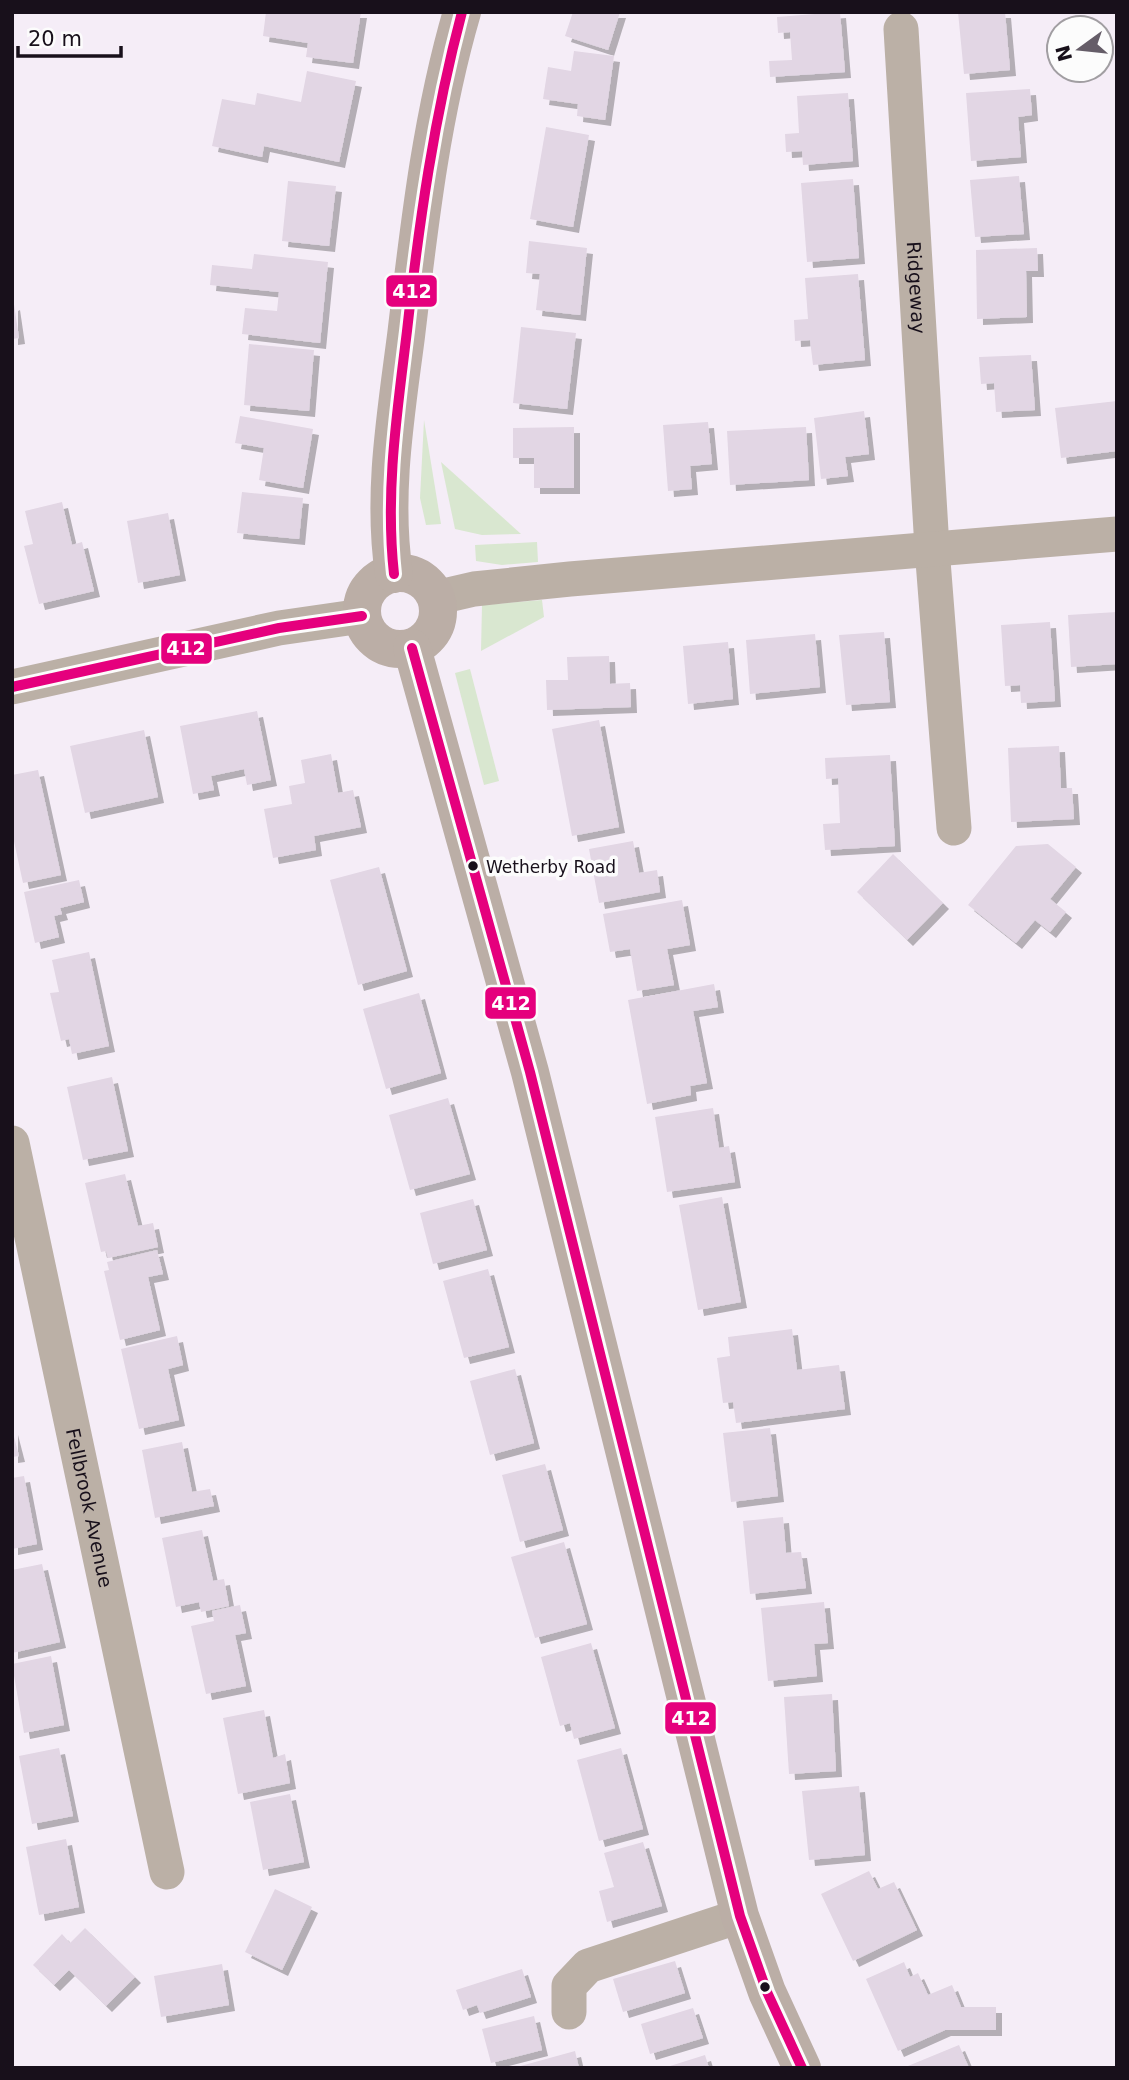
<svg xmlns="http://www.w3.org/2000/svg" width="1129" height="2080" font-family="'DejaVu Sans',sans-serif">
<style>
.green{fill:#d9e7d0}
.building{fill:#e2d6e4;filter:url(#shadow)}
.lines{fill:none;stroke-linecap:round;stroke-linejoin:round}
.minor{stroke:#bbb0a6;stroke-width:35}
.major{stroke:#bbaea6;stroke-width:38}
.bus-1-casing{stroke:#fcfcfc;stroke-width:16}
.bus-1{stroke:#e5007d;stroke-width:10}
.bus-dot{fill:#18101b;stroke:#fcfcfc;stroke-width:2.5}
.labels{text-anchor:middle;stroke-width:7;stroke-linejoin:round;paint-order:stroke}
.bus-label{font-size:17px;fill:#18101b;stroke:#fcfcfc;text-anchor:start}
.street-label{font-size:19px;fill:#18101b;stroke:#fcfcfc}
.line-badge{stroke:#fcfcfc;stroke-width:2.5}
.badge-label{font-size:19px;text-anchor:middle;font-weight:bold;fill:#fff}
</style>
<defs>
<filter id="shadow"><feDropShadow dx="6" dy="6" stdDeviation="0" flood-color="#0004"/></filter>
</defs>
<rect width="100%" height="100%" fill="#f5edf7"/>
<g class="green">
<path d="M424,420L441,524L426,525L420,498Z"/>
<path d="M441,462L521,534L482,535L455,529Z"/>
<path d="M537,542L538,562L502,565L476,561L475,545Z"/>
<path d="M542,600L544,617L481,651L482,605Z"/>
<path d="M470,669L499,781L484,785L455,673Z"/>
</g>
<g class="building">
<path d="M266,12H361L353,63L306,57L308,43L263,36Z"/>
<path d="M573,12H620L608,50L565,36Z"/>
<path d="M840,12L845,72L770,77L769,61L792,60L790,32L778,33L777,17Z"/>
<path d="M958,12H1005L1010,70L964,74Z"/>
<path d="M574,51L614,56L605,120L577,116L578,104L543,99L548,67L571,71Z"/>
<path d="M307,71L356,81L339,162L264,146L262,157L212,146L222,99L255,105L257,93L301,102Z"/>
<path d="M1030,89L1032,115L1018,117L1021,157L971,161L966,93Z"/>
<path d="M848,93L853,161L803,165L802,151L786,152L785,134L799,133L797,96Z"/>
<path d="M546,127L589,135L573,227L530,219Z"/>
<path d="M1019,176L1024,234L975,237L970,180Z"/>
<path d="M853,179L859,258L807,262L801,183Z"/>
<path d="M288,181L336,186L329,246L282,241Z"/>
<path d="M529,241L587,248L580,315L536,310L540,274L526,273Z"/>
<path d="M1037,248L1038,271H1026L1027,317L977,319L976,250Z"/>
<path d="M254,254L328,262L320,343L242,334L245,308L277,311L279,292L210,285L212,265L252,269Z"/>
<path d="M858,274L865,360L813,365L810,340L795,341L794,320L808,319L805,278Z"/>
<path d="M14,304L19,338L12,339V305Z"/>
<path d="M521,327L576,333L567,409L513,403Z"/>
<path d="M249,344L314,350L309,411L244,405Z"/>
<path d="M1031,355L1035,410L996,412L994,383L981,384L979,357Z"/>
<path d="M1117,401V451L1061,458L1055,408Z"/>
<path d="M864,411L869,454L845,457L848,476L821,479L814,418Z"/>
<path d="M240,416L313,429L303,488L259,480L264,448L235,443Z"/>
<path d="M708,422L712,464L690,466L692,489L668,491L663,425Z"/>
<path d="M574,427V488H534V458H513V428Z"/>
<path d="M806,427L809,480L730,485L727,431Z"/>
<path d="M242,492L303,498L299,539L237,533Z"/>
<path d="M62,502L72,545L82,542L94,591L39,604L24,546L33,544L25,511Z"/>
<path d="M168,513L180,575L138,583L127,521Z"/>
<path d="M1117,612V664L1071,667L1068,615Z"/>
<path d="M1050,622L1055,701L1021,703L1020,685L1005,686L1001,625Z"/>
<path d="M884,632L890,702L846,705L839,635Z"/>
<path d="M815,634L820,687L750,694L746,640Z"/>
<path d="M728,642L733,699L688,704L683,646Z"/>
<path d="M609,656L610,684L630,683L631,707L547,710L546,680H568L567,657Z"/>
<path d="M257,711L271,780L247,785L244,769L211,776L214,790L193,794L180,726Z"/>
<path d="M599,720L619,827L572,836L552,729Z"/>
<path d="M144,730L158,797L85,813L70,746Z"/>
<path d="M1059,746L1061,788H1072L1074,819L1011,822L1008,748Z"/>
<path d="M331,754L338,793L353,790L361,827L314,836L316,850L273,858L264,809L292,804L289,786L305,783L301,760Z"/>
<path d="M890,755L895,846L825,850L823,824L840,823L838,778L826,779L825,758Z"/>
<path d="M38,770L61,875L23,883L12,832V775Z"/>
<path d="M633,841L639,873L657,870L660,892L599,903L589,849Z"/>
<path d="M1048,844L1076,867L1050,899L1066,912L1050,932L1035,920L1016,943L968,905L1016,846Z"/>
<path d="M893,854L943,903L907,940L857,892Z"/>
<path d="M379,867L407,971L358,985L330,880Z"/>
<path d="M79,880L84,902L60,908L62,914L54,916L59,937L35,943L24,892Z"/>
<path d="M682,900L690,945L667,949L674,985L637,991L630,949L610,952L603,914Z"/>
<path d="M89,952L109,1046L72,1054L69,1039L61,1041L50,993L59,992L52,960Z"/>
<path d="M714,984L718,1007L693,1011L707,1083L690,1086L691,1095L647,1104L628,1000Z"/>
<path d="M419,993L441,1073L386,1089L363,1009Z"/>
<path d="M112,1077L128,1151L83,1160L67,1087Z"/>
<path d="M448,1098L470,1174L410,1190L389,1115Z"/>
<path d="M713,1108L719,1148L729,1146L735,1182L667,1192L655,1117Z"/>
<path d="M125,1174L138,1226L153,1223L158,1247L108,1258L106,1251L101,1252L85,1183Z"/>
<path d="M722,1197L741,1302L698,1310L679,1205Z"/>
<path d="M473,1199L487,1250L433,1264L420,1213Z"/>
<path d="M157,1250L163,1274L148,1277L160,1330L120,1340L104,1271L109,1270L107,1262Z"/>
<path d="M488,1269L509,1347L464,1358L443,1281Z"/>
<path d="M792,1329L797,1370L839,1365L845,1409L736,1423L733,1402L723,1403L717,1358L730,1356L728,1337Z"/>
<path d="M177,1336L183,1365L168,1369L179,1420L139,1429L121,1349Z"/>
<path d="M515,1369L534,1443L490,1455L470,1381Z"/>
<path d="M770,1428L778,1496L731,1502L723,1433Z"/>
<path d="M12,1429L19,1456L12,1457Z"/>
<path d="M182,1442L192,1492L210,1489L214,1506L155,1518L142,1450Z"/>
<path d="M545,1464L563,1530L520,1542L502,1475Z"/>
<path d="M24,1476L37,1544L12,1549V1478Z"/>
<path d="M783,1517L786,1553L801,1552L806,1588L750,1594L743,1521Z"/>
<path d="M202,1530L213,1581L224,1579L229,1606L201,1612L199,1602L176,1607L162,1538Z"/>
<path d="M564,1542L587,1624L535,1638L511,1557Z"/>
<path d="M42,1564L60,1642L12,1653V1570Z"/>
<path d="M824,1602L828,1643L814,1644L817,1676L768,1681L761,1608Z"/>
<path d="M240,1605L246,1633L235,1635L246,1686L206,1694L191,1626L214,1621L212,1611Z"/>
<path d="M591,1643L615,1728L574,1739L570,1723L560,1726L541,1657Z"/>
<path d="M51,1656L64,1725L24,1733L12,1664Z"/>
<path d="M832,1694L836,1771L789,1774L784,1697Z"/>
<path d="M264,1710L273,1758L285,1754L290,1783L238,1794L223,1718Z"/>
<path d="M59,1748L73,1816L32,1824L19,1756Z"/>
<path d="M621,1748L643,1829L599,1841L577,1760Z"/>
<path d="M859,1786L865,1855L809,1860L802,1791Z"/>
<path d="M290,1794L304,1862L263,1870L250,1802Z"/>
<path d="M66,1839L79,1907L39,1915L26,1847Z"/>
<path d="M643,1842L662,1906L607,1922L599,1891L614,1887L604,1853Z"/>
<path d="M869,1871L878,1889L894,1882L917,1930L853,1961L821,1894Z"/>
<path d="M275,1889L312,1907L282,1970L245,1952Z"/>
<path d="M85,1928L135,1977L106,2006L69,1970L54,1985L33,1965L62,1934L70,1943Z"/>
<path d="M675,1961L685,1993L623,2012L613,1979Z"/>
<path d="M904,1962L910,1977L918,1973L928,1995L952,1985L961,2007H996V2030H945L898,2051L866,1979Z"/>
<path d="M222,1964L229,2005L161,2017L154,1976Z"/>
<path d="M522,1969L531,1997L480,2013L477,2005L463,2010L456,1990Z"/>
<path d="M693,2008L703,2038L650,2054L641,2024Z"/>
<path d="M534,2016L542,2050L491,2063L482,2029Z"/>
<path d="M959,2045L969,2068H903Z"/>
<path d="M575,2051L579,2068H517V2067Z"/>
<path d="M705,2055L709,2068H668L667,2067Z"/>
</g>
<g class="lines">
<g class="minor">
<path id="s1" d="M901,29L932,548L954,828"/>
<path d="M435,598L474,589L570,579L1117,534"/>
<path d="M12,687L279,628L362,616"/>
<path id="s2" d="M12,1143L167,1872"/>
<path d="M569,2012V1986L588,1966L740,1916"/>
</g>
<g class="major">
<circle cx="400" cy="611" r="38"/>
<path d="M394,574C382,495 396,414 406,336C419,227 431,118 462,12"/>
<path d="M412,648L530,1072L740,1916L767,1992L802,2068"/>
</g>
<defs>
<g id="bus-1">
<path d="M394,574C385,492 397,413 407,331C419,223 434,117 462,12"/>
<path d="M412,648L530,1072L740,1916L767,1992L802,2068"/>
<path d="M12,687L279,628L362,616"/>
</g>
</defs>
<use href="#bus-1" class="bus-1-casing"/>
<use href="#bus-1" class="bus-1"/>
</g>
<g class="bus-dot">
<circle cx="473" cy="866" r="6"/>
<circle cx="765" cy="1987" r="6"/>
</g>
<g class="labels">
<g class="bus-label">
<text x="486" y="873">Wetherby Road</text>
</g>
<g class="street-label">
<text dy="7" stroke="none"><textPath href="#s1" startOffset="259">Ridgeway</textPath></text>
<text dy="7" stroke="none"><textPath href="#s2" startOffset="373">Fellbrook Avenue</textPath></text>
</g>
</g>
<g class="line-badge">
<rect x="385" y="274" width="53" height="34" rx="7" fill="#e5007d"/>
<rect x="160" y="632" width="53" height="33" rx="7" fill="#e5007d"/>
<rect x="484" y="986" width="53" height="34" rx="7" fill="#e5007d"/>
<rect x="664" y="1701" width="53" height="34" rx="7" fill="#e5007d"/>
</g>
<g class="badge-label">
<text x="412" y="298">412</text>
<text x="186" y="655">412</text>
<text x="511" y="1010">412</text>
<text x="691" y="1725">412</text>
</g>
<rect width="1129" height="2080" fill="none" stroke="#18101b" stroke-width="28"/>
<g transform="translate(1080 49) rotate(255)"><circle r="33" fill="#fcfcfc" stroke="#a19ea2" stroke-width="2"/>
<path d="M0-5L12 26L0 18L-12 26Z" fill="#655d68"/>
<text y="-10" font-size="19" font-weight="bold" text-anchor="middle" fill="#18101b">N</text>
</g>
<path d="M18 46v10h103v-10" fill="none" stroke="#18101b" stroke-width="3.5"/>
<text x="28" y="46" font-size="21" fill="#18101b" stroke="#fcfcfc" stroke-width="5" paint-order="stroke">20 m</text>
</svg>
